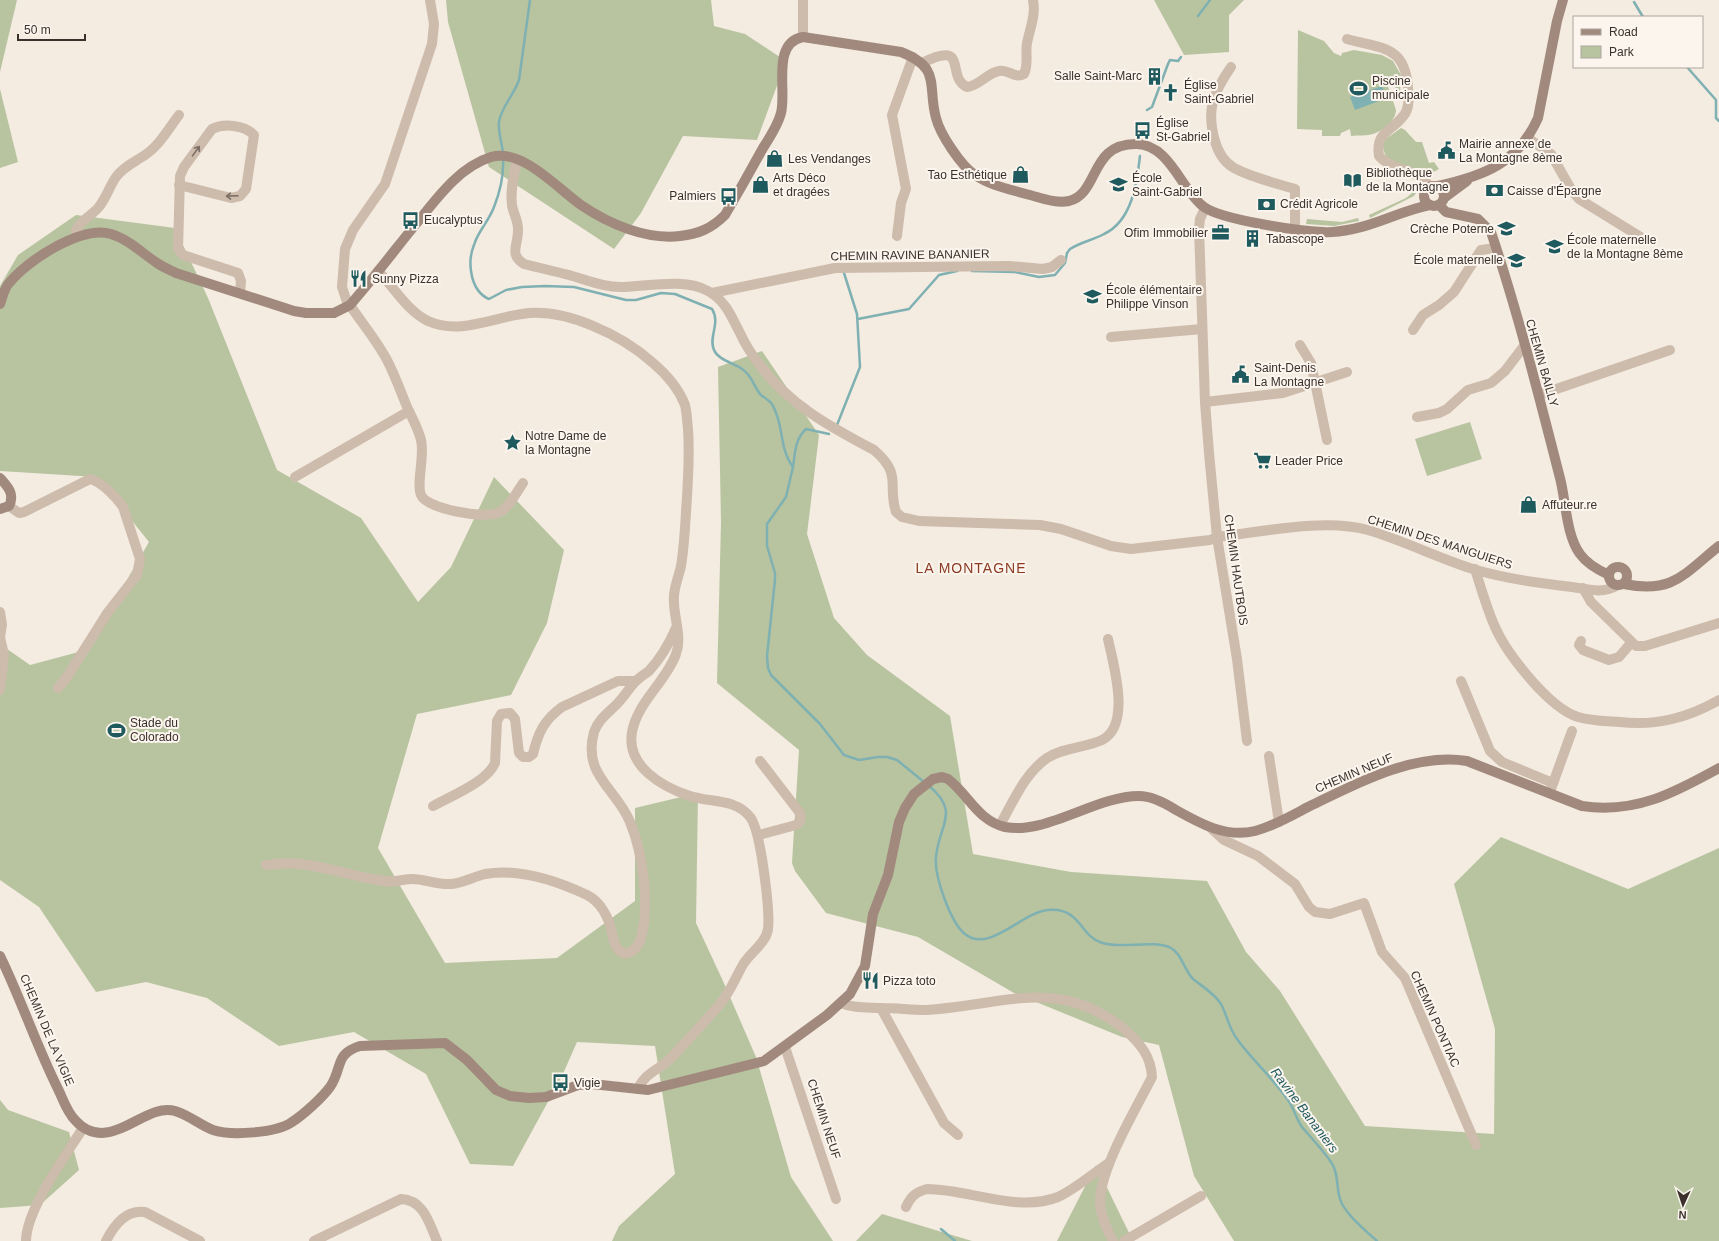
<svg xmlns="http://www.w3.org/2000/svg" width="1719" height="1241" font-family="Helvetica,sans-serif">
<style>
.green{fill:#b8c4a0}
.water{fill:#7fb0b2}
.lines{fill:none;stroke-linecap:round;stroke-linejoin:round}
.stream{stroke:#7fb0b2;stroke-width:2.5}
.street{stroke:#cdbbac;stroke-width:10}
.secondary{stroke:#a18a7d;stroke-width:10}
.oneway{stroke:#7d6f65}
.labels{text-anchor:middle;stroke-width:4;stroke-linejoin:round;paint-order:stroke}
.poi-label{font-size:12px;fill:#3b302b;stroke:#fbf5ee;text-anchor:start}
.street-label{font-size:12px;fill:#3b302b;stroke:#fbf5ee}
.water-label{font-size:13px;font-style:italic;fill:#1f5a5e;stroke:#fbf5ee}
.quarter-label{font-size:14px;letter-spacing:1px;fill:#8c3b22;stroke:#fbf5ee}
</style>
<rect width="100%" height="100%" fill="#f4ebe1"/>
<g class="green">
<path d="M0,0H17L0,72Z"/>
<path d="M446,0H711L714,26L745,34L786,61L757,140L683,136L641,213L614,249L489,167L448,22Z"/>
<path d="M1154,0H1244L1229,15V52L1184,55Z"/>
<path d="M1298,30L1324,41L1334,53L1341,56L1342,53L1354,50L1382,55L1393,61L1401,75L1400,95H1398L1391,76L1385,78L1396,110C1396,120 1383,131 1373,134C1367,136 1358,135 1351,136L1350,129L1341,133L1340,136H1322V130L1297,129Z"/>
<path d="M0,89L18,162L0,168Z"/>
<path d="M1401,128L1405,130L1416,142H1422L1429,163L1434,162L1439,169L1428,175C1410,162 1381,170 1383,141Z"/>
<path d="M1415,183L1420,187L1414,196L1370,218L1369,215L1406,198L1412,193L1408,189Z"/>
<path d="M76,215L175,228L208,298L277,470L361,518L418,602L451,567L494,477L564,550L547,623L511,695L417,714L378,848L445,963L557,958L635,901V808L698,793L696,923L723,981L756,1057L791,1177L833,1241H612L619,1226L675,1174L655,1046L577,1042L562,1076L513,1166L470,1164L426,1074L354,1032L279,1046L207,998L146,982L96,992L39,907L0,880V644L30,665L86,650L149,542L97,477L0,471V286L18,255Z"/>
<path d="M1358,218L1359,221L1334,226L1306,224L1307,219L1342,222Z"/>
<path d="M762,351L819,435L807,534L834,618L867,655L950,716L973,854L1071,872L1207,881L1246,952L1280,991L1365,1126L1494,1134L1495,1029L1454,884L1501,837L1628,889L1719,848V1241H1234L1194,1176L1159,1045L1122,1037L1014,993L918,937L826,913L795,871L792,863L799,750L717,683L721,522L718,367Z"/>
<path d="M1470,422L1482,459L1427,476L1415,439Z"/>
<path d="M0,1100L8,1110L69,1132L79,1170L40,1205L0,1208Z"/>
<path d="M1096,1165L1133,1241H1057Z"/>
<path d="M882,1214L972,1241H856Z"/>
</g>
<path class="water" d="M1382,86L1387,98L1355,110L1350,97Z"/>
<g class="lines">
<g class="stream">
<path d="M1634,2L1643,17"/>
<path d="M1198,16L1210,0"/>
<path d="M1687,67L1716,100V118L1719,121"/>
<path d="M1147,110L1152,107L1168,64L1170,60L1178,61L1181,57"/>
<path d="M503,153C502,143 498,133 499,122C501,107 514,95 519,80L530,0"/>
<path d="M503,158C504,174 500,192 494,207C489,221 478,231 474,245C467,262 470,291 489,299L506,290L522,287L545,286L574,287L626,300H636L661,293L675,294L712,309C721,323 708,337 714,350C718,360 734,363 742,369C752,375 753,385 760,394C764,398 771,401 773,406C784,425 779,449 793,467L786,497L767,524V546L775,573V580L767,656L768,668L771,675L820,724L844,755L859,760L878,757H887L897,760L924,782"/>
<path d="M972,271L1015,272L1039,277L1055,275L1065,263L1067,253L1070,249C1081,242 1093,240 1104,234C1132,221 1137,183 1140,156"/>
<path d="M858,319L909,309L939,275L957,271"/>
<path d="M837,425L860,367L857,314L844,273"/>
<path d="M793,467C795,453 795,439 806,429L829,434"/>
<path d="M928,785C961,812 939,824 936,857C934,875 950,922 965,934C989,954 1022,912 1048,910C1080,907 1080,935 1100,942C1120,950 1153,939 1171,948C1182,954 1184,970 1193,979C1203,987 1214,993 1221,1004C1227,1015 1229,1029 1237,1039C1252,1060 1273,1078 1288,1100C1294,1108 1296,1119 1302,1127C1312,1139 1323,1150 1331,1162C1339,1173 1336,1187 1340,1199C1344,1213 1366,1231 1377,1241"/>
<path d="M941,1229L955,1241"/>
</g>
<g class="street">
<path d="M430,0L434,24L432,44L385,184L353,230L345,249L342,287L346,299C359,320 377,340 388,362C395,376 401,392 407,407C412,418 418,428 421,440C425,455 416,484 421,495C427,509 484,519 498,513C509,508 516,493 523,483"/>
<path d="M803,37V0"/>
<path d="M1347,39C1382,49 1405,45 1408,88C1409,96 1409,109 1404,115C1392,132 1375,131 1379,156C1392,171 1419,169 1429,186"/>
<path d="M922,63C970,39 945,77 967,87C979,86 987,73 999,71C1009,69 1014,79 1024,74C1029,64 1025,53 1027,43C1030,28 1036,15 1033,0"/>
<path d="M1231,67C1213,93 1206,110 1215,141C1218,152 1224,162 1234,168C1253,178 1275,183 1295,189V228"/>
<path d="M1528,138L1551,154L1572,191L1579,199L1647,241"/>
<path d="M517,159C514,174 510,190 512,205C513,213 518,220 518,229C519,244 508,254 524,264C539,268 554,271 569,275C587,280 605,288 624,287C649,286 686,278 708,291C726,301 731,316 740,333C745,344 752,355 759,364C789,405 831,427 874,450C903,475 887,484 896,512L902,517L919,521L1040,525L1061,529L1111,546L1131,549L1210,540L1217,537C1262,532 1324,518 1368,530C1405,541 1440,559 1476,570C1508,579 1539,583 1572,587C1586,589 1603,594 1616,586"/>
<path d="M179,185L231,198L240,196L246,189L254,135C244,125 224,123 212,129L184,167L180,176L178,249L183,255L238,273L241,281L240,292"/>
<path d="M1205,208L1200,219L1199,228L1205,402L1209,453L1217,537L1237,659L1247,741"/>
<path d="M78,236L76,230C81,220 91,216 98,208C106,199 109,187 116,177C124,166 135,162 145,155C159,146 169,128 179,115"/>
<path d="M897,236L901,203L906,189L892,115L913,57"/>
<path d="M378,271C394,287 407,311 428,321C459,335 492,318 522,314C564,307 622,335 653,363C666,374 679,389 685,405C687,413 687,421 688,429C690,457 688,484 686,512C685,530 684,548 681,566C679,575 675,585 674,595C672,614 683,636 676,654C666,682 638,701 632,732C626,766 662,787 690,796C711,803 735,798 750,817C761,830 770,911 768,929C766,943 752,951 744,963C736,976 731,991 720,1004C705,1022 688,1039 672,1057C661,1069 644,1073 638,1089"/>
<path d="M712,293L835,268L1009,266L1043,269L1052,267L1061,260"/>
<path d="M1413,330L1423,315L1439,305L1454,292L1481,250L1496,248"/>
<path d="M1111,337L1202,329"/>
<path d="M1300,345L1311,363L1327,440"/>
<path d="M1539,395L1670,350"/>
<path d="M1205,402L1283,393L1347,372"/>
<path d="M1417,417L1439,413L1447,409L1468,390L1491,383L1505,371L1524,346"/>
<path d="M295,477L409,411"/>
<path d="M9,506L19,513L24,512L90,479C102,482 116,497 123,507L140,559L137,575L108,612L67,677L58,688"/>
<path d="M1475,569C1481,588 1487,609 1495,627C1507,654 1549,708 1578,717C1591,721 1606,721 1620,722C1657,726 1687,718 1719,700"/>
<path d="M1583,588L1591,602L1636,646H1645L1719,623"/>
<path d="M0,612L2,625L0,637L4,655L0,690"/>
<path d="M1581,641L1579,645L1583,650L1609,660L1619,657L1631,643"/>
<path d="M1461,681L1490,751L1502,762L1553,783"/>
<path d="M1269,756L1279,822"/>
<path d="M1551,789L1572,731"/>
<path d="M433,806C451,796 487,782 495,763L497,721L501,714L510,713L515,719L519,753L523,757H529L533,754C538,733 544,720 562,707L618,681H635"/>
<path d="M1000,825C1013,802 1025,773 1047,758C1064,747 1085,748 1102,740C1132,725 1113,663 1108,639"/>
<path d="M1212,829L1224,840L1258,856L1295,884L1309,907L1315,912L1330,914L1364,903L1382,952L1405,978L1476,1145"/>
<path d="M759,835L796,825C801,822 801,819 800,813L760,761"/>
<path d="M266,865C313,858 341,876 385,881C394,883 403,879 412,879C425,879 438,885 451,884C463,883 473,877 485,874C518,868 557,881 587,895C601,902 609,918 612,933C613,937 614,944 617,948C626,961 638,948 641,938C650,904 643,854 630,822C617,789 582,775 594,732C598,720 608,713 616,705C624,697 629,688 636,681C640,677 645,674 649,671C661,658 669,644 676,628"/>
<path d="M841,1003C854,1009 869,1007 883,1008C897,1008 911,1010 925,1010C1001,1006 1057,975 1124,1029C1140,1043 1151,1056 1152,1077C1136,1109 1099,1170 1100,1203C1101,1217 1107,1229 1113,1241"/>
<path d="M881,1008L944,1123L958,1135"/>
<path d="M785,1047L836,1199"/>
<path d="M906,1207C911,1196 916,1192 927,1189C968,1189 1018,1213 1058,1197C1076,1189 1092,1174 1109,1163"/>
<path d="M26,1241C26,1210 66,1155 83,1128"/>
<path d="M106,1241C114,1225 126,1209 145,1212L200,1241"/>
<path d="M314,1241L401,1199C424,1200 429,1223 437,1241"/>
<path d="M1124,1241L1201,1196"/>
</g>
<g class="secondary">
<circle cx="1434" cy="196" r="10"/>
<path d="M1438,186C1484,176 1518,163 1538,118L1557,21L1563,0"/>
<path d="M1444,198L1467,181"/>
<path d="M1439,205L1446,212L1478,219L1491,232C1518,313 1539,396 1560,478C1566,501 1566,535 1580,554C1587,564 1598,570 1609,575"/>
<path d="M0,304C3,296 4,288 10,282C28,260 82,225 111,234C128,239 142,253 157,263C163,267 170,270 176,273L294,311L306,313H334L350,305C371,281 391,255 411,230C433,204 456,168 491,157C522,148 557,188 581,205C609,224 646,240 680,236C699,234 712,228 725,215C738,193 751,170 763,148C770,137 778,125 781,113C787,90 771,43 803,37L901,52C942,68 927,85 936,118C940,134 961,166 975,175C991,186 1009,189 1026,194C1039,197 1055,204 1069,201C1100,193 1089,143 1137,144C1170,145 1181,190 1204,207C1222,220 1299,231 1323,232C1333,233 1343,231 1353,229C1379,224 1403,210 1430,205"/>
<path d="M0,478C8,487 15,494 9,506L0,509"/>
<circle cx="1618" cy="576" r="9"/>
<path d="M1624,584C1673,594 1684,574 1719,546"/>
<path d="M0,956C21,999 36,1045 58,1089C63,1099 67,1112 75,1120C82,1128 91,1133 102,1133C128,1132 152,1104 175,1111C189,1115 200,1125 213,1130C231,1136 277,1133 292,1122C303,1115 322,1098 330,1087C343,1068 334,1054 360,1046L445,1043L467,1060L496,1090L510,1096L529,1098L546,1097L578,1085L592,1084L648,1090L764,1061L827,1015L850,994L865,966L873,914L888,875L899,822L905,808L914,794L933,779L942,777L948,779C968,794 978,821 1005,827C1046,835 1096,796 1139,796C1152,796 1165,803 1176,810C1201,824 1226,838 1255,831C1274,826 1291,816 1308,807C1355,784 1414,752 1467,761L1582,806C1635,814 1674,793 1719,768"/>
</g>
</g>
<defs><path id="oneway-shaft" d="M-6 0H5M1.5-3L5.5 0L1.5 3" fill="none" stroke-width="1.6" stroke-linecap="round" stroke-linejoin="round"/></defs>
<g class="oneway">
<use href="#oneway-shaft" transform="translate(196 151) rotate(-54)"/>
<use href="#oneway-shaft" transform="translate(232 196) rotate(178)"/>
</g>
<defs>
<symbol id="building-bare" viewBox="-9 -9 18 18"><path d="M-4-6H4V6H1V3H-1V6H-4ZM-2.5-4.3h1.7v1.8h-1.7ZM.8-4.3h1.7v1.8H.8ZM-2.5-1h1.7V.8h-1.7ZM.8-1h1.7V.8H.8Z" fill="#1f5a5e" stroke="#fbf5ee" stroke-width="2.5" paint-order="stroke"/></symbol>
<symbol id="stadium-bare" viewBox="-9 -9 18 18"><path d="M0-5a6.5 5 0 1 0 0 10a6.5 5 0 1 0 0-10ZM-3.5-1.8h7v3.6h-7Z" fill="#1f5a5e" stroke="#fbf5ee" stroke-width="2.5" paint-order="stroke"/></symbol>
<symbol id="church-bare" viewBox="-9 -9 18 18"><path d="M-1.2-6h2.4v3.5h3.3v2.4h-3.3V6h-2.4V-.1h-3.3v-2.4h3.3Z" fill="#1f5a5e" stroke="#fbf5ee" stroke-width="2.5" paint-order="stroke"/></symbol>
<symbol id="bus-bare" viewBox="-9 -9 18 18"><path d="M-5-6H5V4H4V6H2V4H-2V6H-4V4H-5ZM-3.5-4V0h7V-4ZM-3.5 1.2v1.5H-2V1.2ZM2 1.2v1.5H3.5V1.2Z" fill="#1f5a5e" stroke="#fbf5ee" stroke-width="2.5" paint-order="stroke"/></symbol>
<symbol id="civic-bare" viewBox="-9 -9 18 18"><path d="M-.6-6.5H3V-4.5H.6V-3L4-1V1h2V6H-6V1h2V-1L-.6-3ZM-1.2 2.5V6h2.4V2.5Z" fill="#1f5a5e" stroke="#fbf5ee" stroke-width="2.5" paint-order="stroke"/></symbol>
<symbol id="shop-bare" viewBox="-9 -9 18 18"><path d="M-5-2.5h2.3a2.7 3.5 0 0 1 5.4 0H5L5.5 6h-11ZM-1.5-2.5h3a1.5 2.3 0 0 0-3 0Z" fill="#1f5a5e" stroke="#fbf5ee" stroke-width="2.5" paint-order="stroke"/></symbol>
<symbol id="library-bare" viewBox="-9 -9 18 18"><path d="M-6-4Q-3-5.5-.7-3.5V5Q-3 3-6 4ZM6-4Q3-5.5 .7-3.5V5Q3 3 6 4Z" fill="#1f5a5e" stroke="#fbf5ee" stroke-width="2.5" paint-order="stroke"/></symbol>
<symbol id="school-bare" viewBox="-9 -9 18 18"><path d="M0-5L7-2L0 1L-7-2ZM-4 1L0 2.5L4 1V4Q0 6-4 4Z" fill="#1f5a5e" stroke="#fbf5ee" stroke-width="2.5" paint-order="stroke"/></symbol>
<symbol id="bank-bare" viewBox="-9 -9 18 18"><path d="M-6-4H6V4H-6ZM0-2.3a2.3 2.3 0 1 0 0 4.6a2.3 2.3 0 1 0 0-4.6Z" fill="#1f5a5e" stroke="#fbf5ee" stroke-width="2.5" paint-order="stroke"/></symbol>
<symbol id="office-bare" viewBox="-9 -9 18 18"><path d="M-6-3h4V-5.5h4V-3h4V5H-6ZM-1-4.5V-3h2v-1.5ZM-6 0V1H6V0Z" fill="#1f5a5e" stroke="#fbf5ee" stroke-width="2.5" paint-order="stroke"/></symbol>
<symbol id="restaurant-bare" viewBox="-9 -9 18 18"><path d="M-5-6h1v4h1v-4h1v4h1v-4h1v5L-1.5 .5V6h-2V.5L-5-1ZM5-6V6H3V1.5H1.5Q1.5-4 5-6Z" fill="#1f5a5e" stroke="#fbf5ee" stroke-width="2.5" paint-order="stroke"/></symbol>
<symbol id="sight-bare" viewBox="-9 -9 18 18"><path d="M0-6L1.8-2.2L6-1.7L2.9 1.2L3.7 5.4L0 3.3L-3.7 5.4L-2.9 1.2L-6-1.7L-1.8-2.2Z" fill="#1f5a5e" stroke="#fbf5ee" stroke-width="2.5" paint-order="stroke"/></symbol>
<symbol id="supermarket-bare" viewBox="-9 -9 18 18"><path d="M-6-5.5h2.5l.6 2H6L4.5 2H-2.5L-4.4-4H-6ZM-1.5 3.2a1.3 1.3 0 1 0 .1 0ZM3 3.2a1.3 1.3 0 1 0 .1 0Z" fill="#1f5a5e" stroke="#fbf5ee" stroke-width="2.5" paint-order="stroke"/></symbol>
</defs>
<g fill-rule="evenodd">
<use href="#building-bare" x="1142" y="64" width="25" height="25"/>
<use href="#stadium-bare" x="1346" y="76" width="25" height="25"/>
<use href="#church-bare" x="1158" y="80" width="25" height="25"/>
<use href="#bus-bare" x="1130" y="118" width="25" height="25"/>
<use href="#civic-bare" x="1434" y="138" width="25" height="25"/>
<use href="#shop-bare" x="762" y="146" width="25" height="25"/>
<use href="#shop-bare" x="1008" y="162" width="25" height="25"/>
<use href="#library-bare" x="1340" y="168" width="25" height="25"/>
<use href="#shop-bare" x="748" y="172" width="25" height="25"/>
<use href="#school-bare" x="1106" y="172" width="25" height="25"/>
<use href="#bank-bare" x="1482" y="178" width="25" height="25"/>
<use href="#bus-bare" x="716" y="184" width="25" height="25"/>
<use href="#bank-bare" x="1254" y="192" width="25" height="25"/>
<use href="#bus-bare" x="398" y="208" width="25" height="25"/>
<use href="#school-bare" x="1494" y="216" width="25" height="25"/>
<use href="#office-bare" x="1208" y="220" width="25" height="25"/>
<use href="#building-bare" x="1240" y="226" width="25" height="25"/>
<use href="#school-bare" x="1542" y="234" width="25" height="25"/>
<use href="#school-bare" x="1504" y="248" width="25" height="25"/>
<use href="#restaurant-bare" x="346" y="266" width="25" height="25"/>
<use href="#school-bare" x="1080" y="284" width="25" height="25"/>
<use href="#civic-bare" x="1228" y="362" width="25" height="25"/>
<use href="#sight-bare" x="500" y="430" width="25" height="25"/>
<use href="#supermarket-bare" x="1250" y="448" width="25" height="25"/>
<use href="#shop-bare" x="1516" y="492" width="25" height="25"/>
<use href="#stadium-bare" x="104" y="718" width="25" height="25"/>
<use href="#restaurant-bare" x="858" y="968" width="25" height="25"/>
<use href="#bus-bare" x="548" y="1070" width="25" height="25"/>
</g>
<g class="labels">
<g class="poi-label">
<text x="1142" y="80" text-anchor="end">Salle Saint-Marc</text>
<text x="1372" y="85">Piscine<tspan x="1372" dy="14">municipale</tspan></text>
<text x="1184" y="89">Église<tspan x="1184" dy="14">Saint-Gabriel</tspan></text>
<text x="1156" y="127">Église<tspan x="1156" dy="14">St-Gabriel</tspan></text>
<text x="1459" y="148">Mairie annexe de<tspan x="1459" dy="14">La Montagne 8ème</tspan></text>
<text x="788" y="163">Les Vendanges</text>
<text x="1366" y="177">Bibliothèque<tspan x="1366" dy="14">de la Montagne</tspan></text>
<text x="1007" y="179" text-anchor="end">Tao Esthétique</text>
<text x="773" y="182">Arts Déco<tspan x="773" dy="14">et dragées</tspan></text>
<text x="1132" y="182">École<tspan x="1132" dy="14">Saint-Gabriel</tspan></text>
<text x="1507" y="195">Caisse d'Épargne</text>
<text x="716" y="200" text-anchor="end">Palmiers</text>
<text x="1280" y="208">Crédit Agricole</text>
<text x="424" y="224">Eucalyptus</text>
<text x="1494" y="233" text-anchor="end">Crèche Poterne</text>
<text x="1208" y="237" text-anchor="end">Ofim Immobilier</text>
<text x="1266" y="243">Tabascope</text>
<text x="1567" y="244">École maternelle<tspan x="1567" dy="14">de la Montagne 8ème</tspan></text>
<text x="1503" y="264" text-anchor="end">École maternelle</text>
<text x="372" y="283">Sunny Pizza</text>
<text x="1106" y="294">École élémentaire<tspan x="1106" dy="14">Philippe Vinson</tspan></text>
<text x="1254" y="372">Saint-Denis<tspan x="1254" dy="14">La Montagne</tspan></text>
<text x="525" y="440">Notre Dame de<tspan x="525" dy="14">la Montagne</tspan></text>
<text x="1275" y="465">Leader Price</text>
<text x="1542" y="509">Affuteur.re</text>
<text x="130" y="727">Stade du<tspan x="130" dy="14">Colorado</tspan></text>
<text x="883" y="985">Pizza toto</text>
<text x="574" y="1087">Vigie</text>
</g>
<g class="street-label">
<text transform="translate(910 255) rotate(-1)" y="4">CHEMIN RAVINE BANANIER</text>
<text transform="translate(1542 363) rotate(74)" y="4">CHEMIN BAILLY</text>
<text transform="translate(1440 542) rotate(18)" y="4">CHEMIN DES MANGUIERS</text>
<text transform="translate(1236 570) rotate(82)" y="4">CHEMIN HAUTBOIS</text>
<text transform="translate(1354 773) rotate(-23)" y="4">CHEMIN NEUF</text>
<text transform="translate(1435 1019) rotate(66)" y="4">CHEMIN PONTIAC</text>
<text transform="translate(47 1030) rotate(67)" y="4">CHEMIN DE LA VIGIE</text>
<text transform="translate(824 1119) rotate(72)" y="4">CHEMIN NEUF</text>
</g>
<g class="water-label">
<text transform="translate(1305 1110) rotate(53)" y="5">Ravine Bananiers</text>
</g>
<g class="quarter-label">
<text x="971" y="573">LA MONTAGNE</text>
</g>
</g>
<rect x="1573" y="16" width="130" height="52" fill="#fbf5ee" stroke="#aea6a0"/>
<rect x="1581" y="29" width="20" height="6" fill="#a18a7d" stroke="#aea6a0"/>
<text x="1609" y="36" font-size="12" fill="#3b302b">Road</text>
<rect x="1581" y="46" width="20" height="12" fill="#b8c4a0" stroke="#aea6a0"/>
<text x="1609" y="56" font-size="12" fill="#3b302b">Park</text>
<g transform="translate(1683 1205) rotate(183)" stroke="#fbf5ee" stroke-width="3" paint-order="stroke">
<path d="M0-3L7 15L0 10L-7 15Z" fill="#3b302b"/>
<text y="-6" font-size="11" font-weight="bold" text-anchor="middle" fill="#3b302b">N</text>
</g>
<path d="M18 34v6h67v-6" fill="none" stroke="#3b302b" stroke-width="2"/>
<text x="24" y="34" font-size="12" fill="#3b302b" stroke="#fbf5ee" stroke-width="3" paint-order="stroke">50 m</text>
</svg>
